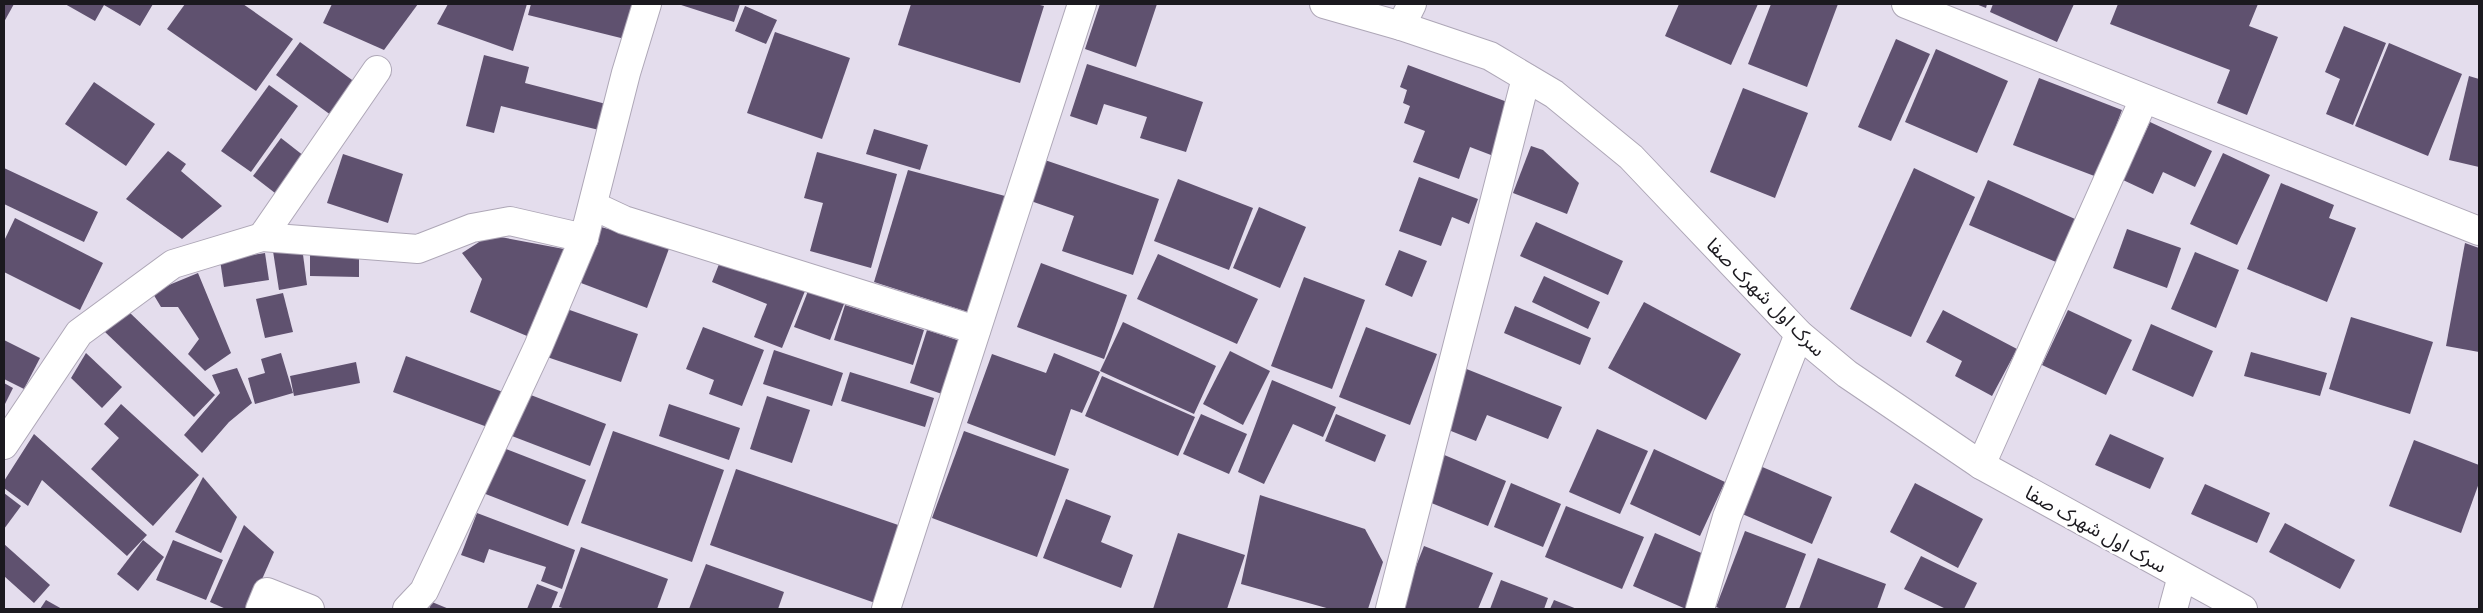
<svg xmlns="http://www.w3.org/2000/svg" width="2483" height="613" font-family="Karla,'Noto Sans Arabic',sans-serif">
<style>
.building{fill:#5f516f}
.lines{fill:none;stroke-linecap:round;stroke-linejoin:round}
.street-casing{stroke:#aea7b7;stroke-width:30}
.secondary-casing{stroke:#aea7b7;stroke-width:30}
.street{stroke:#fff;stroke-width:28}
.secondary{stroke:#fff;stroke-width:28}
.labels{text-anchor:middle;stroke-width:5;stroke-linejoin:round;paint-order:stroke}
.street-label{font-size:19px;fill:#1b191f;stroke:#fff}
</style>
<rect width="100%" height="100%" fill="#e4dded"/>
<g class="building">
<path d="M4,4H14L4,22Z"/>
<path d="M65,4H153L140,26L104,5L95,21Z"/>
<path d="M185,4H243L293,39L256,91L167,29Z"/>
<path d="M332,4H418L384,50L323,23Z"/>
<path d="M448,4H527L513,51L437,24Z"/>
<path d="M531,4H638L629,40L528,15Z"/>
<path d="M678,4H740L734,22Z"/>
<path d="M911,4H1036L1044,6L1020,83L898,45Z"/>
<path d="M1100,4H1157L1136,67L1085,49Z"/>
<path d="M1679,4H1758L1731,65L1665,36Z"/>
<path d="M1771,4H1838L1807,87L1748,64Z"/>
<path d="M1976,4H1987L1986,8Z"/>
<path d="M1993,4H2074L2057,42L1990,12Z"/>
<path d="M2118,4H2258L2249,26L2278,37L2247,115L2217,103L2230,70L2110,24Z"/>
<path d="M745,6L777,20L766,44L735,31Z"/>
<path d="M2344,26L2386,43L2353,125L2326,114L2340,79L2325,72Z"/>
<path d="M775,32L850,58L822,139L747,113Z"/>
<path d="M1896,39L1930,54L1891,141L1858,127Z"/>
<path d="M300,42L359,85L335,118L276,75Z"/>
<path d="M2389,43L2462,74L2428,156L2355,126Z"/>
<path d="M1936,49L2008,81L1977,153L1905,122Z"/>
<path d="M484,55L529,67L525,83L606,104L599,130L501,106L494,133L466,126Z"/>
<path d="M1087,64L1203,102L1186,152L1140,138L1147,117L1104,104L1097,125L1070,116Z"/>
<path d="M1408,65L1510,103L1491,155L1470,147L1459,179L1413,162L1425,131L1404,123L1410,106L1403,103L1407,90L1400,87Z"/>
<path d="M2469,76L2479,79V167L2449,160Z"/>
<path d="M2039,78L2122,110L2097,177L2013,145Z"/>
<path d="M94,82L155,124L126,166L65,124Z"/>
<path d="M269,85L298,106L251,172L221,151Z"/>
<path d="M1743,88L1808,113L1775,198L1710,172Z"/>
<path d="M2150,122L2212,151L2195,187L2163,172L2153,194L2123,180Z"/>
<path d="M874,129L928,145L920,170L866,154Z"/>
<path d="M281,138L304,156L275,193L253,176Z"/>
<path d="M1531,146L1543,150L1579,183L1567,214L1513,193Z"/>
<path d="M168,151L186,164L181,171L222,206L182,239L126,199Z"/>
<path d="M817,152L897,174L871,268L810,251L823,203L804,198Z"/>
<path d="M2223,153L2270,175L2237,245L2190,224Z"/>
<path d="M343,154L403,174L388,223L327,203Z"/>
<path d="M1039,158L1159,199L1133,275L1062,251L1074,216L1025,199Z"/>
<path d="M4,168L98,212L84,242L4,204Z"/>
<path d="M1914,168L1975,197L1911,337L1850,309Z"/>
<path d="M908,170L1005,196L968,312L874,282Z"/>
<path d="M1419,177L1478,199L1469,224L1452,217L1441,246L1399,231Z"/>
<path d="M1178,179L1253,208L1229,270L1154,241Z"/>
<path d="M1988,180L2075,219L2056,262L1969,225Z"/>
<path d="M2281,183L2334,205L2329,218L2356,228L2327,302L2247,269Z"/>
<path d="M1259,207L1306,227L1280,288L1233,268Z"/>
<path d="M15,218L103,263L80,310L4,272V241Z"/>
<path d="M1536,222L1623,261L1608,295L1520,256Z"/>
<path d="M601,227L670,246L647,308L581,283Z"/>
<path d="M2127,229L2181,248L2167,288L2113,268Z"/>
<path d="M490,235L564,249L527,336L470,312L482,279L462,253Z"/>
<path d="M2465,243L2479,248V352L2446,346Z"/>
<path d="M302,247L307,285L279,290L273,251Z"/>
<path d="M1399,250L1427,261L1412,297L1385,285Z"/>
<path d="M2195,252L2239,270L2216,328L2171,309Z"/>
<path d="M265,253L269,280L224,287L220,260Z"/>
<path d="M310,254L359,255V277L310,276Z"/>
<path d="M1158,254L1258,299L1237,344L1137,299Z"/>
<path d="M721,259L805,291L782,348L754,337L767,304L712,282Z"/>
<path d="M1041,263L1127,295L1104,359L1017,327Z"/>
<path d="M198,273L231,353L205,371L188,354L199,339L178,307H161L152,292Z"/>
<path d="M1544,276L1600,302L1588,329L1532,302Z"/>
<path d="M1304,277L1365,300L1332,389L1271,366Z"/>
<path d="M808,291L844,304L830,340L794,327Z"/>
<path d="M283,293L293,332L265,338L256,299Z"/>
<path d="M1644,302L1741,354L1706,420L1608,368Z"/>
<path d="M845,305L924,330L913,365L834,340Z"/>
<path d="M1515,306L1591,338L1580,365L1504,333Z"/>
<path d="M564,308L638,334L621,382L547,357Z"/>
<path d="M127,310L215,395L194,417L105,332Z"/>
<path d="M1943,310L2017,349L1992,396L1955,376L1962,361L1926,342Z"/>
<path d="M2068,310L2132,340L2106,395L2042,365Z"/>
<path d="M2351,317L2433,342L2410,414L2329,389Z"/>
<path d="M1123,322L1216,366L1194,414L1100,371Z"/>
<path d="M2151,324L2213,351L2193,397L2132,370Z"/>
<path d="M703,327L764,350L742,406L709,394L714,380L686,369Z"/>
<path d="M1366,327L1437,354L1410,425L1339,397Z"/>
<path d="M927,330L960,341L942,394L910,383Z"/>
<path d="M4,340L40,358L24,389L4,379Z"/>
<path d="M774,350L843,373L832,406L763,384Z"/>
<path d="M1230,351L1270,371L1243,425L1203,404Z"/>
<path d="M2251,352L2327,373L2320,396L2244,376Z"/>
<path d="M86,353L122,387L102,408L71,378Z"/>
<path d="M281,353L293,393L255,404L248,378L265,373L261,359Z"/>
<path d="M1054,353L1100,372L1082,413L1071,409L1055,456L967,423L992,354L1046,373Z"/>
<path d="M406,356L503,392L490,428L393,392Z"/>
<path d="M356,362L360,383L294,396L290,376Z"/>
<path d="M237,368L252,403L229,422L202,453L184,435L220,393L212,375Z"/>
<path d="M1464,368L1562,407L1548,439L1487,415L1476,441L1441,427Z"/>
<path d="M850,372L934,398L925,427L841,401Z"/>
<path d="M1102,376L1195,417L1178,456L1085,416Z"/>
<path d="M1272,380L1336,407L1323,437L1293,424L1264,484L1238,472Z"/>
<path d="M4,383L13,388L4,406Z"/>
<path d="M523,392L606,424L590,466L507,434Z"/>
<path d="M767,396L810,410L792,463L750,449Z"/>
<path d="M121,404L199,475L153,526L91,469L119,438L104,424Z"/>
<path d="M669,404L740,428L729,460L659,436Z"/>
<path d="M1201,414L1247,434L1229,474L1183,454Z"/>
<path d="M1336,414L1386,435L1375,462L1325,441Z"/>
<path d="M1597,429L1648,451L1620,514L1569,492Z"/>
<path d="M613,431L724,470L692,562L581,523Z"/>
<path d="M964,431L1069,469L1037,557L932,518Z"/>
<path d="M34,434L147,535L127,556L42,480L28,506L4,488V481Z"/>
<path d="M2110,434L2164,458L2150,489L2095,465Z"/>
<path d="M2414,440L2479,465V483L2461,533L2389,506Z"/>
<path d="M501,447L586,480L568,526L483,493Z"/>
<path d="M1654,449L1725,482L1700,536L1630,504Z"/>
<path d="M1442,454L1506,481L1488,526L1424,500Z"/>
<path d="M1760,466L1832,497L1812,544L1740,513Z"/>
<path d="M736,469L904,527L878,604L710,545Z"/>
<path d="M203,477L237,517L221,553L175,532Z"/>
<path d="M1511,483L1561,504L1543,547L1494,527Z"/>
<path d="M1915,483L1983,519L1958,568L1890,532Z"/>
<path d="M2205,484L2270,513L2257,543L2191,514Z"/>
<path d="M4,493L21,506L4,529Z"/>
<path d="M1260,495L1365,529L1383,562L1368,609H1330L1241,584Z"/>
<path d="M1066,499L1111,516L1101,542L1133,555L1121,588L1043,558Z"/>
<path d="M1566,506L1644,537L1622,589L1545,557Z"/>
<path d="M477,513L575,550L562,589L541,581L546,567L489,549L484,563L461,555Z"/>
<path d="M2285,523L2355,560L2340,589L2269,552Z"/>
<path d="M244,525L274,552L249,609H226L210,602Z"/>
<path d="M1745,531L1806,554L1785,609H1722L1716,607Z"/>
<path d="M1178,533L1245,555L1227,609H1153Z"/>
<path d="M1655,533L1713,558L1692,609H1686L1633,586Z"/>
<path d="M143,540L164,557L138,591L117,574Z"/>
<path d="M173,540L223,560L206,600L156,580Z"/>
<path d="M4,544L50,585L34,603L4,576Z"/>
<path d="M1424,546L1493,573L1478,609H1399Z"/>
<path d="M581,547L668,579L657,609H566L559,607Z"/>
<path d="M1921,556L1977,583L1964,609H1946L1904,589Z"/>
<path d="M1818,558L1886,584L1877,609H1799Z"/>
<path d="M706,564L784,592L778,609H689Z"/>
<path d="M1501,580L1548,598L1544,609H1490Z"/>
<path d="M537,584L558,592L551,609H527Z"/>
<path d="M46,600L62,609H40Z"/>
<path d="M1554,600L1577,609H1550Z"/>
<path d="M432,602L449,609H429Z"/>
</g>
<g class="lines">
<defs>
<g id="street">
<path d="M1906,4L2479,231"/>
<path d="M1401,26L1412,4"/>
<path d="M594,206L624,220L976,330"/>
<path d="M262,237L377,70"/>
<path d="M4,445L79,333L173,264L262,237L418,249L472,228L510,221L584,238"/>
<path d="M1981,465L2144,99"/>
<path d="M260,609L267,592L310,609"/>
<path d="M407,609L424,591L538,347L584,238L626,73L647,4"/>
<path d="M886,609L1082,4"/>
<path d="M1390,609L1526,78"/>
<path d="M1700,609L1727,517L1799,334"/>
<path d="M2173,609L2182,576"/>
</g>
<path id="secondary" d="M1324,4L1401,26L1490,56L1554,94L1631,157L1799,334L1847,374L1981,465L2243,609"/>
</defs>
<use href="#street" class="street-casing"/>
<use href="#secondary" class="secondary-casing"/>
<use href="#street" class="street"/>
<use href="#secondary" class="secondary"/>
</g>
<g class="labels">
<g class="street-label">
<text transform="translate(1766 297) rotate(45)" y="7">سرک اول شهرک صفا</text>
<text transform="translate(2096 529) rotate(29)" y="7">سرک اول شهرک صفا</text>
</g>
</g>
<rect width="2483" height="613" fill="none" stroke="#1b191f" stroke-width="10"/>
</svg>
